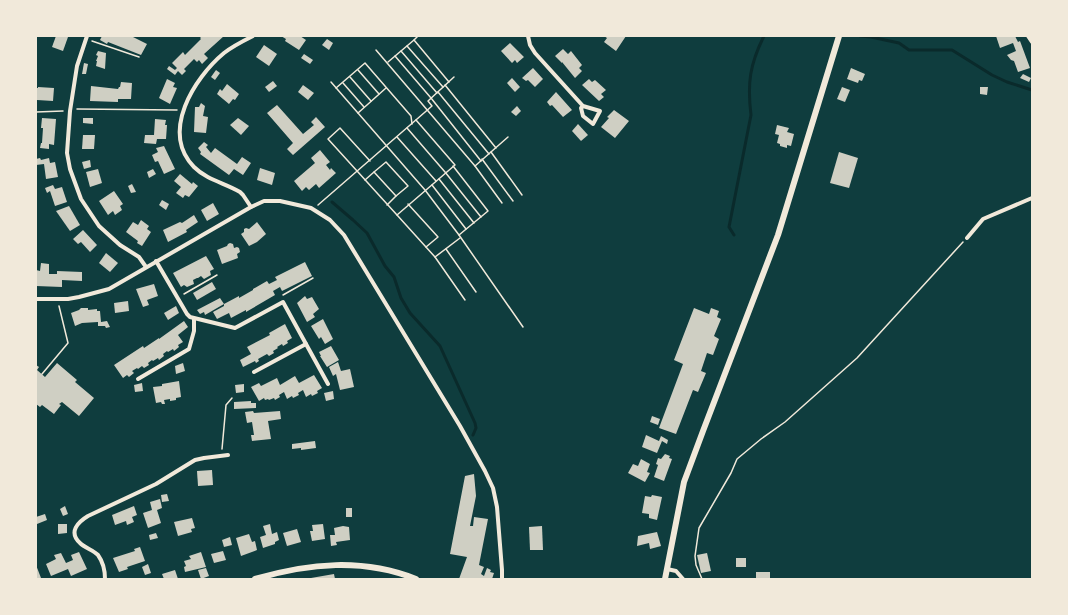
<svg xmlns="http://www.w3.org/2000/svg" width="1068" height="615" font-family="Karla,sans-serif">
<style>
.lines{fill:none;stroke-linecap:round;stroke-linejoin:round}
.stream{stroke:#0a2a2b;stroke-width:3}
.building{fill:#cfcfc3}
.path{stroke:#f1e9da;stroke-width:1.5}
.minor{stroke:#f1e9da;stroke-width:4}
.secondary{stroke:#f1e9da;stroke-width:6}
</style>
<rect width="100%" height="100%" fill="#0f3d3e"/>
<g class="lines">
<g class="stream">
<path d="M860,36L871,37L899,43L909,50H952L992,75L1007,82L1032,90"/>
<path d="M332,202L353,220L367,233L385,266L394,277L401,298L410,313L440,346L475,423L476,428L473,435"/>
<path d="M734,235L729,227L751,115C747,83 750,64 764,36"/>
</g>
</g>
<g class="building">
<path d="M56,36H66L68,37L63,51L52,47Z"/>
<path d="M102,36H127L130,37L131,36L147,44L141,55L108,42L107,44L100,40Z"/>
<path d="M202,36H224L204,54L208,58L202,64L199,60L197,62L194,59L184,69L186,71L182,75L178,71L175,75L167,69L169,66L175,70L177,68L172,63L183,52L185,55L201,39L200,38Z"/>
<path d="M281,36H300L306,40L299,50L285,41L286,39Z"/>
<path d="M604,36H626L616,51L604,42L607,38Z"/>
<path d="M996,36H1012V37L1015,36L1018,42L1020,41L1030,68L1018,72L1014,61L1011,60L1007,55L1016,51L1013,43L1000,48Z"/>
<path d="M327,39L333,43L329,50L322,45Z"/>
<path d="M510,43L524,57L517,63L515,60L512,63L501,51Z"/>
<path d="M264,45L277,54L269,66L256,57Z"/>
<path d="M563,49L568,54L571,51L582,65L579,68L582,71L575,78L562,62V63L555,56Z"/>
<path d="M98,51L106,53L105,69L96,66L97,61H96L98,56L96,55Z"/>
<path d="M304,54L313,60L310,64L301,58Z"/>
<path d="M84,63L88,64L86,74H82Z"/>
<path d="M533,68L543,79L535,87L528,80L526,81L522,78Z"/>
<path d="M851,68L865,74L862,81L859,80L858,83L847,79Z"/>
<path d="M216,70L220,73L215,80L211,77Z"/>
<path d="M1023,74L1031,78L1029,82L1020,78Z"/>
<path d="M512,78L520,87L515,92L507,83Z"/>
<path d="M167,79L175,83L173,87L177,88L170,104L159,98Z"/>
<path d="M589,79L592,82L595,80L606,90L601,94L604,97L599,101L582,85Z"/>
<path d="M273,81L277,86L269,92L265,87Z"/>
<path d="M121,82L132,83L131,99H118V102L90,101L91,86L118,89L119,87H120Z"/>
<path d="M227,84L239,94L235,100L233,99L229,104L217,94L220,89L222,91Z"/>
<path d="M303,85L314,93L308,100L298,92Z"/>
<path d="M38,87L54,88L53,101L37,100V101H36V88H38Z"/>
<path d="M842,87L850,90L845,102L837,99Z"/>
<path d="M980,87H988L987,95L980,94Z"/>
<path d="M556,92L572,110L563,117L552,105L550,106L547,102Z"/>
<path d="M201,103L205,106L203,116L208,117L206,133L194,132L195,107H199Z"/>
<path d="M277,105L303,134L314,125L311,122L316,117L325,127L293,155L287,149L293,143L267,113Z"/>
<path d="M517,106L521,111L516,116L511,112Z"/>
<path d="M614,110L629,121L615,138L601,127L609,118L607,117Z"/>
<path d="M42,118L56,119L54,145L49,144V149L40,148L41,143H42L43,128H41Z"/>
<path d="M83,118H93V124L83,123Z"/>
<path d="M238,118L249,126L241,135L230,125Z"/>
<path d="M155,119L166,120L165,125H167L166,139H157L156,144L144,143L145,135H154Z"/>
<path d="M578,124L588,135L581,141L572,131Z"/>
<path d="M777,125L789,128L787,132L794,134L791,146L787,145V148L780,146V144L777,143L779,135L775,134Z"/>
<path d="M83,135H95L94,149H82Z"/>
<path d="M204,142L208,145L206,147L211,153L215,148L237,164L242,157L251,163L243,175L234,169L229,175L200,154L201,152L198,148Z"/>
<path d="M164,146L175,169L164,174L158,161L155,162L152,155L158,152L156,148Z"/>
<path d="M320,150L330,162L326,165L330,170L331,168L336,173L319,188L316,184L309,190L306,187L302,191L294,181L315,163L311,158Z"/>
<path d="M839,152L858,158L849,188L830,183Z"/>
<path d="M40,158L41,160L49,158L50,163L55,162L58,177L46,179L44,164L36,165V159Z"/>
<path d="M90,160L91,167L84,169L82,162Z"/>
<path d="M260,168L275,173L272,185L257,180Z"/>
<path d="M98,169L102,183L90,187L86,172Z"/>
<path d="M153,169L156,174L149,178L147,172Z"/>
<path d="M180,174L192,184L193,182L198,186L189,197L185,195L183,198L176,193L181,187L174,181Z"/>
<path d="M132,184L136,192L131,193L128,186Z"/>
<path d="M53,185L55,189L62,187L67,202L55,206L50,191L47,193L45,188Z"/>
<path d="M114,191L123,204L120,206L122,210L115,215L113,211L108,215L99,201Z"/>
<path d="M162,200L169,204L166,210L159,205Z"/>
<path d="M213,203L219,214L207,221L201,210Z"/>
<path d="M69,206L80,225L70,231L56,211Z"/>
<path d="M194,215L198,222L186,230L187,232L168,242L163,230L180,222L182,223Z"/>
<path d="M141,220L149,226L147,229L151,232L142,246L137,243L138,241L126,232L133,222L138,225Z"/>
<path d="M257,222L266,234L257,242L249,246L241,234L244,232V229L246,228L249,229Z"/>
<path d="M83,230L97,245L90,252L81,242L78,244L73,239Z"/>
<path d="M230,243L233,244L234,248L237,247L239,248L240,252L237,254L238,258L222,264L217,250L227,246L228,244Z"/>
<path d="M106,253L118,263L110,272L99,263Z"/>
<path d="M206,256L214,269L210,271L211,275L204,279L201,276L198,278H197L193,280L194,284L187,287L184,285L181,287L173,273Z"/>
<path d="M305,262L312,276L282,291L280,287L273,291L275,295L246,312V310L231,318L229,313L217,319L213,312L224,306V304L239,296V298L253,290V289L267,281L269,284L277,280L275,277Z"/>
<path d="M41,263L49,264V274H57V271L82,272V281L62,280V287L36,286V270L40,271Z"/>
<path d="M212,282L216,289L197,300L193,293Z"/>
<path d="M154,284L158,296L147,300L149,305L143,307L136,289Z"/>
<path d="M305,296L307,299L312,297L319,309L313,314L315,317L307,322L297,303Z"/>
<path d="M220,298L224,304L205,315L204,312L200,314L197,310Z"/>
<path d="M128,301L129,311L115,313L114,303Z"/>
<path d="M176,306L179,313L168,320L164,313Z"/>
<path d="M81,308H88V310L97,309V311H100L101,322L107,321L110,327L106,328L105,326H98V322L82,323L75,326L71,313L79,310Z"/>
<path d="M694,308L709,314L711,308L719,311L717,317L721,319L714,336L719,339L713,355L707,353L701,371L706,373L698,392L693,390L676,434L659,428L683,364L674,360Z"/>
<path d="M323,319L333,339L325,344L321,337L319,339L311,326Z"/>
<path d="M184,321L188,327L178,335L183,342L178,345L179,347L174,351L173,349L168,352L167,351L163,354L164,356L159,360L158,358L153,361L152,360L148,363L149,365L144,368L142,366L138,369L137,368L132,371L134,373L129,377L127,375L123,378L114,365L143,346L144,348L159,338V339Z"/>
<path d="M285,324L292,338L287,341L288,343L283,346L282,344L277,347L278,348L273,351L274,353L269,356L267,354L258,359L259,361L256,363L255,361L243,367L240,360L251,354L247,347L270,335L269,333Z"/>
<path d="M331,346L339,360L327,367L320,356H321L319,352Z"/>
<path d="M338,362L341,371L350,369L354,387L340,390L336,374L333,376L329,367Z"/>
<path d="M57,363L77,380L75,382L94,398L79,416L62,402L59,404L61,405L54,414L42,405L40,407L36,404L37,387L36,365L39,367L37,370L45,377Z"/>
<path d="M183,363L185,371L176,374L175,366Z"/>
<path d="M314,375L322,388L317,391L318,393L312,396L311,394L306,397L303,390L298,393L299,395L293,398L292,396L287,399L284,392L279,395L280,397L275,400L274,398L269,400L268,399L265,400L264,398L259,401L251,387L259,383L261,386L277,378L280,385L295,376L299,383Z"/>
<path d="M179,381L181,397L176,398V400L170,401V399L164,400L165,404H162L161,402L156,403L153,387L162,386V384Z"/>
<path d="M142,383L143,391L135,392L134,385Z"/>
<path d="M244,384V392L236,393L235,385Z"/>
<path d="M333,391L334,399L326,401L324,393Z"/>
<path d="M251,401V403H256V408L234,409V402Z"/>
<path d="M253,411L254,413L280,411L281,419L268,421L271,439L252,441L251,435H254L252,422L247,423L245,412Z"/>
<path d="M652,416L660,419L658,425L650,422Z"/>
<path d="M646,435L659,441L661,436L668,440L667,444L662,441L657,453L642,447Z"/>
<path d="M315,441L316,448L301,450V448L292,449V444Z"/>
<path d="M665,454L670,456L669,458L672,459L664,481L654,477L658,465L656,464L658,458L661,459Z"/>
<path d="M641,459L650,464L647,472L650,473L645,482L628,473L633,464L638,466Z"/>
<path d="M212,470L213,485L198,486L197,471Z"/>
<path d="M474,474L476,496L470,526H473L474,517L488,519L479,565L484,567L481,574L484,576L487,568L491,570L490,572L494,573L492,579H459L467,557L450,554L465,476Z"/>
<path d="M167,494L169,501L162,502L161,495Z"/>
<path d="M652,495L662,497L657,520L649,518V514L642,513L645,496L651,497Z"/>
<path d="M160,499L162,508L157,510L161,523L148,528L143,513L152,510L150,502Z"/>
<path d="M65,506L68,514L63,516L60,509Z"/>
<path d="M134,506L137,515L132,517L134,522L127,525L126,521L115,525L112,515Z"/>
<rect x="346" y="508" width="6" height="9"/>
<path d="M45,514L47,520L37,524L36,517Z"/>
<path d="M192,518L195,528L191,529L192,532L178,536L174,522Z"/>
<path d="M58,524H67V533L58,534Z"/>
<path d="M270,524L272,534L277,532L279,540L275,542V544L263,548L260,537L266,535L263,526Z"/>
<path d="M323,524L325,539L312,541L310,531H313L312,525Z"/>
<path d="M343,526L349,527L350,540L336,542L337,545L331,546L330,535H335L334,528Z"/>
<path d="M542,526L543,550H530L529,527Z"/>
<path d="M297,529L301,542L287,546L283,533Z"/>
<path d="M657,532L661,546L650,549L649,543L637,546L638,536Z"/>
<path d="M156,533L158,538L150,540L149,535Z"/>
<path d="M249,534L252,542L255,541L257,550L241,556L236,538Z"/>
<path d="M230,537L232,545L224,547L222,540Z"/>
<path d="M140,547L145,561L127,567L128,569L119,572L113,558L135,551L134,549Z"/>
<path d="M223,551L226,560L214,563L211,554Z"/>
<path d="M79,552L87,569L71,576L68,569L51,576L46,564L56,559L54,555L61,553L66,563L73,560L71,555Z"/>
<path d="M201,552L206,567L185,572L184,567L186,566L184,561L191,559L189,556Z"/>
<path d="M707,553L711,571L701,573L697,555Z"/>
<rect x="736" y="558" width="10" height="9"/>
<path d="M148,564L151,573L145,575L142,567Z"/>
<path d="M36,565L41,578L39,579H36Z"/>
<path d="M206,568L209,576L201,579L198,570Z"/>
<path d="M175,570L178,579H164L162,574Z"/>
<rect x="756" y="572" width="14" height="7"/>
<path d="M334,574L335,579H311V578Z"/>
</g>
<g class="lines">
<g class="path">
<path d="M418,36L414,40L449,82"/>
<path d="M92,41L139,57"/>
<path d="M407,46L443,87"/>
<path d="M376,50L475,166L502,203"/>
<path d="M401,51L437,93"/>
<path d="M395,56L431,98"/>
<path d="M388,62L414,40"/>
<path d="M358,70L379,94"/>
<path d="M350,77L371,101"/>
<path d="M331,82L425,190L459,235L523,327"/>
<path d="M343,83L364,107"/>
<path d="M445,85L496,148"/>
<path d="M336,88L365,63L411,116L412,124"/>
<path d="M438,92L489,154"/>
<path d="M431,98L481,161"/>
<path d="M77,109L177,110"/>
<path d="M36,112L63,111"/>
<path d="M358,113L386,88"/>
<path d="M407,128L445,172L481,217"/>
<path d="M397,137L436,181"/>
<path d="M491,152L522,195"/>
<path d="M482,159L513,201"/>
<path d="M370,161L340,128L328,139L397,215L455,165L416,120"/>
<path d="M453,166L488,211L459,235"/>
<path d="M475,166L508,137"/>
<path d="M374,172L386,162L408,186L396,196"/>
<path d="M439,179L474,223"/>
<path d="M365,180L374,172L396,196L387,205"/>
<path d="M432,185L466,229"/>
<path d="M408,204L438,237L426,247"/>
<path d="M318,205L432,106L428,101L454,77"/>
<path d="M397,215L435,257L460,238"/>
<path d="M446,249L476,292"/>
<path d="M435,257L465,300"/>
<path d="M184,294L217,275"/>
<path d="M283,295L313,278"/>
<path d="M42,374L68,343L59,306"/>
<path d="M222,449L226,405L232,398"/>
<path d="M702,579L696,565L695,556L699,528L731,473L737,459L761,439L785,422L857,358L963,242"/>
</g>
<g class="minor">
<path d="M87,36L77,66L70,111L67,153L70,169L81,199L99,226L120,245L139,257L146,267"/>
<path d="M528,36L530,45L535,53L583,106L600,111L593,124L583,116L581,108L583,106"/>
<path d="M1028,36L1032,42"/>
<path d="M251,207L243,195L240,192C225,183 207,180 194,167C160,132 194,78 224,53C233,46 243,41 253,36"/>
<path d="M967,238L983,219L1032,198"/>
<path d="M156,261L187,314L190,317L235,328L283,302L306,344"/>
<path d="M36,299H68L79,297L109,289L251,207L264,201H280L311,208L330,220L344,235L460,426L485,471L493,488L497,507L502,570V579"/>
<path d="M254,372L306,344L328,384"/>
<path d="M138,379L189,349L194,331V319"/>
<path d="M667,569L676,571L683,579"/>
<path d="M105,579C105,571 103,562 98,555C93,550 85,548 80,543C68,532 78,522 88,516L156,484L195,460L204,458L228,455"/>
</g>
<g class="secondary">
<path d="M255,579C309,563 363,558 416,579"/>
<path d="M665,579L684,482L703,431L778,235L839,36"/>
</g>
</g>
<rect width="1068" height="615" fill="none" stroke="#f1e9da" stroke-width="74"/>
</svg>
